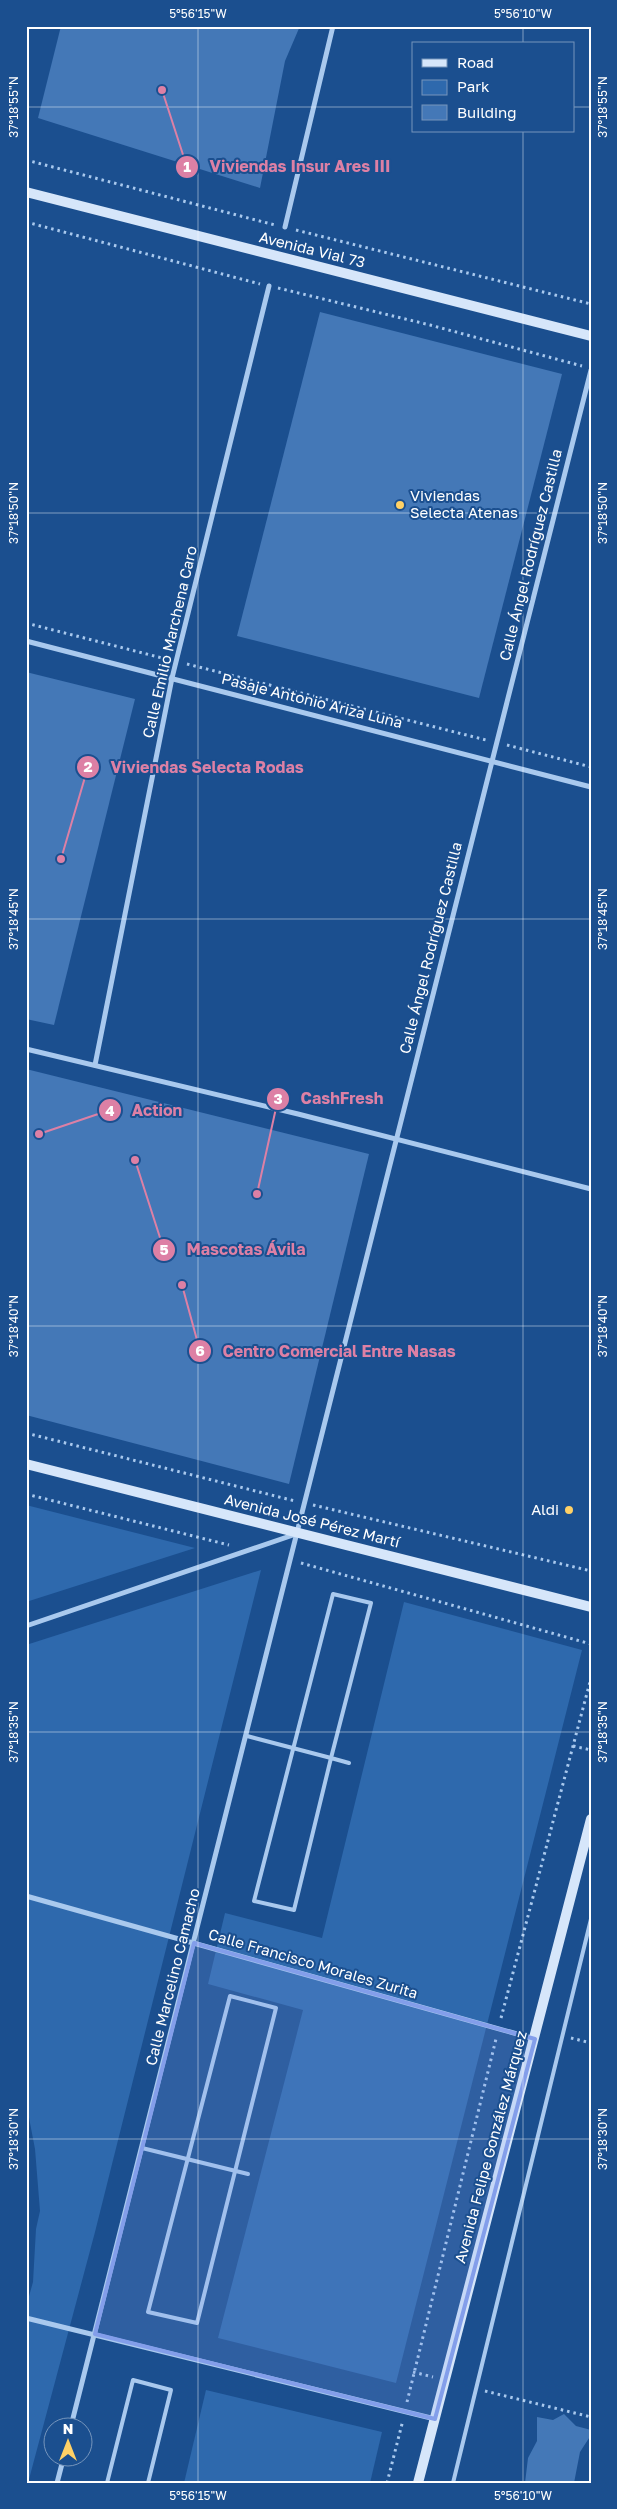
<svg xmlns="http://www.w3.org/2000/svg" width="617" height="2509" font-family="'Golos Text',sans-serif">
<style>
.green{fill:#2e69ad}
.building{fill:#4478b7}
.lines{fill:none;stroke-linecap:round;stroke-linejoin:round}
.path{stroke:#a9c9ee;stroke-width:3;stroke-dasharray:2.5 4;stroke-linecap:butt}
.lane{stroke:#a9c9ee;stroke-width:4}
.street{stroke:#a9c9ee;stroke-width:5}
.secondary{stroke:#d6e6fa;stroke-width:10}
.marked{fill:#839eea;fill-opacity:0.2;stroke:#839eea;stroke-width:4;stroke-linejoin:round}
.ticks{fill:none;stroke:#fff;stroke-width:1;stroke-opacity:0.45}
.poi-dot{fill:#ffd166;stroke:#1b4f8f;stroke-width:2}
.labels{text-anchor:middle;stroke-width:4;stroke-linejoin:round;paint-order:stroke}
.street-label{font-size:15px;fill:#fff;stroke:#1b4f8f}
.poi-label{font-size:15px;fill:#fff;stroke:#1b4f8f;text-anchor:start}
.leader{fill:none;stroke:#dd80a5;stroke-width:2}
.callout-dot{fill:#dd80a5;stroke:#1b4f8f;stroke-width:2}
.mark-label{font-size:15px;text-anchor:middle;font-weight:bold;fill:#fff}
.callout-label{font-size:16px;text-anchor:middle;font-weight:bold;fill:#dd80a5;stroke:#1b4f8f;stroke-width:4;stroke-linejoin:round;paint-order:stroke}
.neatline{fill:none;stroke:#fff;stroke-width:2}
.ticks-label{font-size:12px;text-anchor:middle;fill:#fff}
</style>
<rect width="100%" height="100%" fill="#1b4f8f"/>
<g class="green">
<path d="M26,1505L195,1548L26,1602Z"/>
<path d="M261,1570L95,2232L28,2483H26V2307L33,2282L36,2229L40,2211L35,2149L26,2102V1645Z"/>
<path d="M404,1602L582,1650L396,2383L218,2338L303,2010L208,1984L225,1913L322,1938Z"/>
<path d="M206,2390L382,2432L370,2483H184Z"/>
</g>
<g class="building">
<path d="M61,26H300L285,61L260,188L38,118Z"/>
<path d="M320,312L562,374L479,698L237,636Z"/>
<path d="M26,672L135,699L54,1025L26,1019Z"/>
<path d="M26,1069L369,1154L289,1484L26,1415Z"/>
<path d="M564,2414L576,2426L591,2430V2435L580,2452L574,2483H525L528,2458L537,2441V2417L553,2420Z"/>
</g>
<g class="lines">
<g class="path">
<path d="M26,160L275,225"/>
<path d="M26,222L260,284"/>
<path d="M296,230L591,304"/>
<path d="M278,288L430,325L582,366"/>
<path d="M26,623L166,659"/>
<path d="M187,664L486,740"/>
<path d="M507,745L591,767"/>
<path d="M26,1433L295,1501"/>
<path d="M26,1494L229,1545"/>
<path d="M313,1505L591,1571"/>
<path d="M301,1563L591,1644"/>
<path d="M573,1746L591,1750"/>
<path d="M501,2018L591,1678"/>
<path d="M571,2038L591,2043"/>
<path d="M413,2372L433,2377"/>
<path d="M485,2391L591,2417"/>
<path d="M407,2402L496,2039"/>
<path d="M387,2483L403,2420"/>
</g>
<g class="lane">
<path d="M247,1736L331,1758L371,1603L333,1594L254,1901L294,1910L331,1758L349,1763"/>
<path d="M230,1996L276,2008L197,2323L148,2312Z"/>
<path d="M142,2148L248,2174"/>
<path d="M107,2483L133,2380L171,2390L148,2483"/>
<path d="M453,2483L591,1919"/>
</g>
<g class="street">
<path d="M285,227L333,26"/>
<path d="M26,641L591,787"/>
<path d="M26,1049L298,1114L591,1189"/>
<path d="M95,1065L172,678L269,286"/>
<path d="M26,1626L296,1534"/>
<path d="M26,1896L535,2039"/>
<path d="M26,2318L435,2419"/>
<path d="M71,2426L591,370"/>
<path d="M57,2483L64,2456"/>
</g>
<g class="secondary">
<path d="M26,192L591,336"/>
<path d="M26,1464L591,1607"/>
<path d="M418,2483L591,1819"/>
</g>
</g>
<path class="marked" d="M194,1943L535,2039L435,2419L95,2334Z"/>
<path class="ticks" d="M198,26V2483M523,26V44M26,107H413M573,107H591M523,131V2483M26,513H591M26,919H591M26,1326H591M26,1732H591M26,2139H591"/>
<g class="poi-dot">
<circle cx="400" cy="505" r="5"/>
<circle cx="569" cy="1510" r="5"/>
</g>
<g class="labels">
<g class="street-label">
<text transform="translate(312 250) rotate(14)" y="5">Avenida Vial 73</text>
<text transform="translate(531 555) rotate(-76)" y="5">Calle Ángel Rodríguez Castilla</text>
<text transform="translate(170 642) rotate(-77)" y="5">Calle Emilio Marchena Caro</text>
<text transform="translate(312 701) rotate(14)" y="5">Pasaje Antonio Ariza Luna</text>
<text transform="translate(431 948) rotate(-76)" y="5">Calle Ángel Rodríguez Castilla</text>
<text transform="translate(312 1521) rotate(14)" y="5">Avenida José Pérez Martí</text>
<text transform="translate(313 1964) rotate(16)" y="5">Calle Francisco Morales Zurita</text>
<text transform="translate(173 1977) rotate(-76)" y="5">Calle Marcelino Camacho</text>
<text transform="translate(491 2147) rotate(-75)" y="5">Avenida Felipe González Márquez</text>
</g>
<g class="poi-label">
<text x="410" y="501">Viviendas<tspan x="410" dy="17">Selecta Atenas</tspan></text>
<text x="559" y="1515" text-anchor="end">Aldi</text>
</g>
</g>
<path class="leader" d="M162 90L187 167M61 859L88 767M257 1194L278 1099M39 1134L110 1110M135 1160L164 1250M182 1285L200 1351"/>
<g class="callout-dot">
<circle cx="162" cy="90" r="5"/>
<circle cx="61" cy="859" r="5"/>
<circle cx="257" cy="1194" r="5"/>
<circle cx="39" cy="1134" r="5"/>
<circle cx="135" cy="1160" r="5"/>
<circle cx="182" cy="1285" r="5"/>
<circle cx="187" cy="167" r="12"/>
<circle cx="88" cy="767" r="12"/>
<circle cx="278" cy="1099" r="12"/>
<circle cx="110" cy="1110" r="12"/>
<circle cx="164" cy="1250" r="12"/>
<circle cx="200" cy="1351" r="12"/>
</g>
<g class="mark-label">
<text x="187" y="172">1</text>
<text x="88" y="772">2</text>
<text x="278" y="1104">3</text>
<text x="110" y="1116">4</text>
<text x="164" y="1255">5</text>
<text x="200" y="1356">6</text>
</g>
<g class="callout-label">
<text x="300" y="172">Viviendas Insur Ares III</text>
<text x="207" y="773">Viviendas Selecta Rodas</text>
<text x="342" y="1104">CashFresh</text>
<text x="157" y="1116">Action</text>
<text x="246" y="1255">Mascotas Ávila</text>
<text x="339" y="1357">Centro Comercial Entre Nasas</text>
</g>
<rect width="617" height="2509" fill="none" stroke="#1b4f8f" stroke-width="55"/>
<rect x="412" y="42" width="162" height="90" fill="#1b4f8f" stroke="#7695bc"/>
<rect x="422" y="59" width="25" height="8" fill="#d6e6fa" stroke="#7695bc"/>
<text x="457" y="68" font-size="15" fill="#ffffff">Road</text>
<rect x="422" y="80" width="25" height="15" fill="#2e69ad" stroke="#7695bc"/>
<text x="457" y="92" font-size="15" fill="#ffffff">Park</text>
<rect x="422" y="105" width="25" height="15" fill="#4478b7" stroke="#7695bc"/>
<text x="457" y="118" font-size="15" fill="#ffffff">Building</text>
<g transform="translate(68 2442)"><circle r="24" fill="#1b4f8f" stroke="#7695bc"/>
<path d="M0-4L9 19L0 12L-9 19Z" fill="#ffd166"/>
<text y="-8" font-size="14" font-weight="bold" text-anchor="middle" fill="#ffffff">N</text>
</g>
<rect x="28" y="28" width="562" height="2454" class="neatline"/>
<g class="ticks-label">
<text x="198" y="18">5°56'15"W</text>
<text x="523" y="18">5°56'10"W</text>
<text transform="translate(14 107) rotate(-90)" y="4">37°18'55"N</text>
<text transform="translate(603 107) rotate(-90)" y="4">37°18'55"N</text>
<text transform="translate(14 513) rotate(-90)" y="4">37°18'50"N</text>
<text transform="translate(603 513) rotate(-90)" y="4">37°18'50"N</text>
<text transform="translate(14 919) rotate(-90)" y="4">37°18'45"N</text>
<text transform="translate(603 919) rotate(-90)" y="4">37°18'45"N</text>
<text transform="translate(14 1326) rotate(-90)" y="4">37°18'40"N</text>
<text transform="translate(603 1326) rotate(-90)" y="4">37°18'40"N</text>
<text transform="translate(14 1732) rotate(-90)" y="4">37°18'35"N</text>
<text transform="translate(603 1732) rotate(-90)" y="4">37°18'35"N</text>
<text transform="translate(14 2139) rotate(-90)" y="4">37°18'30"N</text>
<text transform="translate(603 2139) rotate(-90)" y="4">37°18'30"N</text>
<text x="198" y="2500">5°56'15"W</text>
<text x="523" y="2500">5°56'10"W</text>
</g>
</svg>
